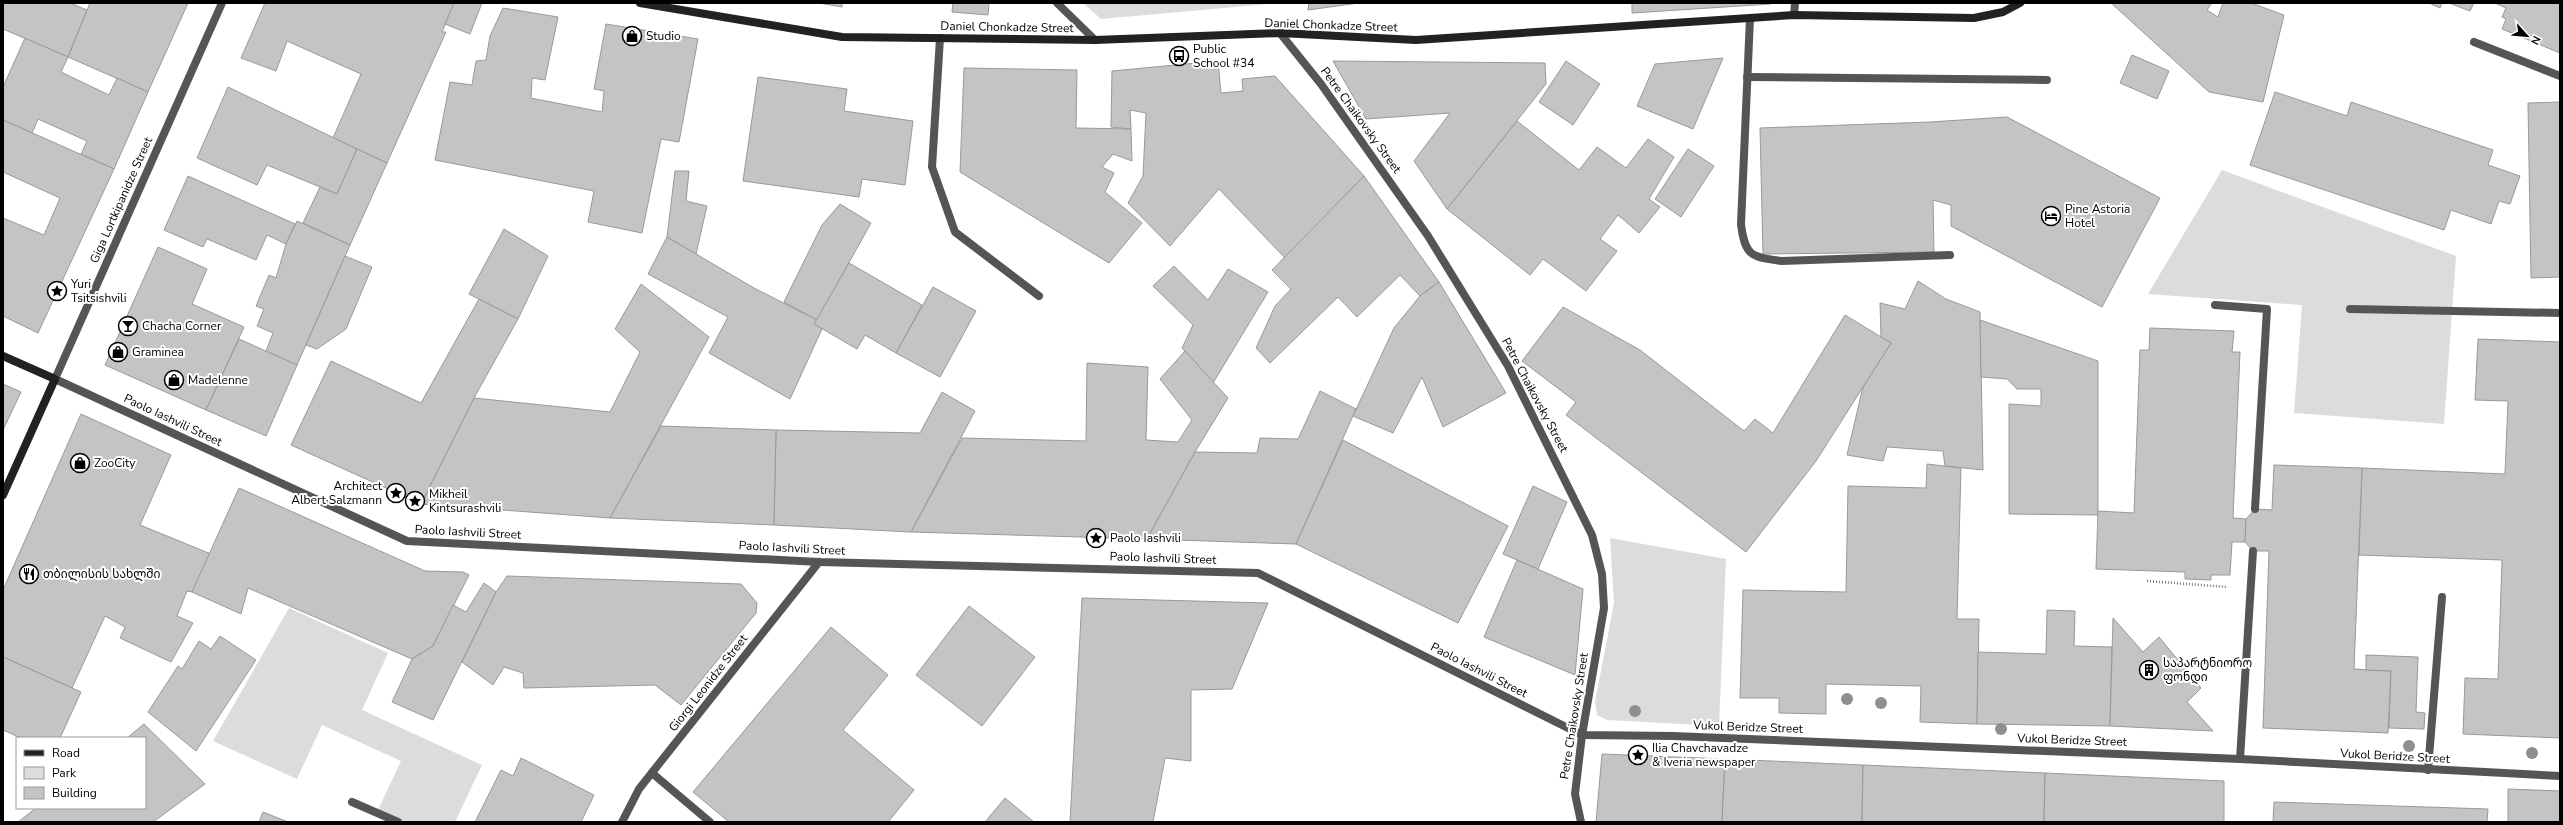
<svg xmlns="http://www.w3.org/2000/svg" width="2563" height="825" font-family="'Nunito Sans','Noto Sans Georgian',sans-serif">
<style>
.green{fill:#dcdcdc}
.building{fill:#c4c4c4;stroke:#999}
.lines{fill:none;stroke-linecap:round;stroke-linejoin:round}
.path{stroke:#777;stroke-width:2.5;stroke-dasharray:1 2;stroke-linecap:butt}
.lane{stroke:#555;stroke-width:8}
.street{stroke:#555;stroke-width:8}
.secondary{stroke:#222;stroke-width:8}
.tree{fill:#8f8f8f}
.labels{text-anchor:middle;stroke-width:4;stroke-linejoin:round;paint-order:stroke}
.street-label{font-size:12px;fill:#000;stroke:#fff}
.poi-label{font-size:12px;fill:#000;stroke:#fff;text-anchor:start}
</style>
<rect width="100%" height="100%" fill="#fff"/>
<g class="green">
<path d="M1083,3H1281L1101,19Z"/>
<path d="M2222,170L2456,256L2444,424L2294,413L2302,305L2148,294Z"/>
<path d="M1610,538L1726,559L1719,726L1607,720L1597,715L1595,702L1614,603Z"/>
<path d="M289,608L388,653L362,710L482,765L455,822H399L377,812L401,761L322,725L297,779L213,741Z"/>
</g>
<g class="building">
<path d="M3,3H70L87,10L68,57L3,29Z"/>
<path d="M90,3H188L148,92L68,57Z"/>
<path d="M265,3H454L442,32H446L387,163L333,138L361,74L287,41L276,71L241,58Z"/>
<path d="M454,3H482L470,34L445,24Z"/>
<path d="M819,3H842V7Z"/>
<path d="M953,3H989L988,15L952,12Z"/>
<path d="M1309,3H1359L1308,10Z"/>
<path d="M1632,3H1771V4L1632,13Z"/>
<path d="M2111,3H2212L2207,10L2218,17L2223,3H2251L2284,15L2263,102L2209,92Z"/>
<path d="M2429,3H2442L2440,8Z"/>
<path d="M2449,3H2474L2470,11Z"/>
<path d="M2495,3H2560V53L2502,29L2506,19L2502,17L2506,8Z"/>
<path d="M503,8L558,17L545,80L532,78L531,98L602,112L604,91L594,89L606,24L698,39L679,142L661,139L642,233L588,222L594,191L435,160L450,82L472,85L476,61L486,60L490,36Z"/>
<path d="M25,38L68,57L61,72L109,95L117,78L148,92L114,169L81,154L87,141L38,119L32,133L3,120V87Z"/>
<path d="M2132,55L2169,71L2157,99L2120,83Z"/>
<path d="M1723,58L1693,129L1637,106L1655,64Z"/>
<path d="M1218,61L1221,93L1243,91L1242,79L1275,76L1364,176L1285,258L1219,189L1170,246L1128,203L1143,176L1146,113L1130,110L1131,129L1111,127L1112,71Z"/>
<path d="M1333,61L1545,63L1546,84L1447,209L1414,161L1450,113L1366,119Z"/>
<path d="M1566,61L1600,84L1573,125L1539,102Z"/>
<path d="M964,68L1077,70L1076,128L1131,129L1132,161L1113,154L1102,167L1114,173L1105,192L1142,223L1109,263L960,172Z"/>
<path d="M758,77L847,89L844,111L913,121L905,185L862,179L859,197L743,181Z"/>
<path d="M228,87L357,149L337,194L267,165L257,185L197,158Z"/>
<path d="M2275,92L2347,116L2351,102L2493,150L2488,165L2520,176L2510,204L2499,201L2491,224L2451,210L2444,230L2250,165Z"/>
<path d="M2560,102V277L2531,278L2528,103Z"/>
<path d="M2007,117L2160,198L2102,307L1951,226V205L1933,200L1934,252L1763,254L1760,128L1930,122Z"/>
<path d="M3,120L114,169L38,333L3,316V218L44,235L60,198L3,172Z"/>
<path d="M1517,121L1579,170L1597,147L1626,168L1648,139L1674,157L1649,199L1660,207L1639,233L1618,215L1600,239L1617,251L1586,291L1543,259L1530,275L1447,209Z"/>
<path d="M357,149L387,163L350,245L303,223L320,187L337,194Z"/>
<path d="M1688,149L1714,166L1681,217L1655,199Z"/>
<path d="M675,171H689L686,201L707,206L696,254L667,237Z"/>
<path d="M188,176L295,224L286,244L267,235L256,260L207,239L203,247L164,230Z"/>
<path d="M1364,176L1439,282L1420,296L1400,275L1357,317L1338,297L1270,363L1256,348L1275,306L1291,289L1272,270Z"/>
<path d="M840,204L871,223L817,320L784,302L822,225Z"/>
<path d="M297,221L350,245L297,365L266,351L273,333L257,326L264,309L256,306L269,275L276,278L286,244Z"/>
<path d="M504,229L548,256L518,319L469,294Z"/>
<path d="M667,237L754,288L817,320L814,324L822,329L790,399L709,353L728,317L648,274Z"/>
<path d="M158,247L207,269L192,304L244,327L206,410L105,365Z"/>
<path d="M345,256L372,267L346,329L317,349L306,345Z"/>
<path d="M849,263L922,305L896,353L865,335L857,349L814,324Z"/>
<path d="M1174,266L1208,300L1228,269L1268,292L1213,383L1182,348L1193,325L1153,286Z"/>
<path d="M1918,281L1946,299L1980,312L1983,470L1945,466L1943,451L1887,447L1883,461L1847,455L1863,387L1891,343L1881,337L1880,303L1905,309Z"/>
<path d="M1439,282L1506,393L1443,427L1422,377L1393,433L1353,416L1394,328L1420,296Z"/>
<path d="M641,284L709,337L610,518L421,504L474,398L610,412L640,352L615,329Z"/>
<path d="M933,287L976,311L940,377L896,353Z"/>
<path d="M479,299L518,319L474,398L421,504L291,445L331,361L421,403Z"/>
<path d="M1563,307L1640,350L1744,431L1755,419L1773,433L1845,315L1891,343L1816,461L1746,552L1566,415L1576,402L1522,361Z"/>
<path d="M1980,320L2098,361V515L2009,514V404L2041,406V389H2017L2007,379L1981,377Z"/>
<path d="M2150,328L2234,331L2232,352H2240L2233,518L2246,519L2245,542H2232L2230,575H2211V580L2185,579V572L2096,569L2098,511L2134,513L2140,350H2149Z"/>
<path d="M239,339L297,365L266,436L206,410Z"/>
<path d="M2478,339L2560,342V738L2463,734L2465,678L2498,679L2502,560L2359,555L2362,468L2505,474L2508,401L2475,400Z"/>
<path d="M1185,351L1228,398L1195,452L1147,539L911,532L962,438L1086,441L1087,363L1148,367L1146,440L1178,442L1192,420L1160,379Z"/>
<path d="M3,384L21,392L3,430Z"/>
<path d="M1320,391L1356,409L1296,544L1147,539L1195,452L1257,453L1260,438L1298,439Z"/>
<path d="M942,392L975,411L911,532L774,525L776,430L920,433Z"/>
<path d="M81,414L171,455L140,525L211,554L192,592L187,591L177,616L193,623L171,662L120,638L125,627L105,616L72,688L3,657V590Z"/>
<path d="M661,426L776,430L774,525L610,518Z"/>
<path d="M1343,440L1508,526L1458,623L1296,544Z"/>
<path d="M1927,464L1961,468L1957,619H1979L1977,724L1920,722L1921,686L1826,684V714L1779,713V698H1740L1743,590L1846,592L1848,486L1926,488Z"/>
<path d="M2274,465L2362,468L2354,669L2391,671L2388,733L2263,728L2269,551H2253L2245,542L2246,519L2255,509L2272,510Z"/>
<path d="M1533,486L1567,502L1538,569L1503,554Z"/>
<path d="M239,488L425,571L463,572L469,575L433,646L412,659L248,588L241,614L192,592Z"/>
<path d="M1517,560L1583,589L1575,675L1484,637Z"/>
<path d="M507,576L741,584L757,603L756,613L681,705L655,685L524,688L523,673L504,667L493,685L462,662L496,592Z"/>
<path d="M484,583L496,592L433,720L392,702L412,659L433,646L453,605L466,612Z"/>
<path d="M1082,598L1268,603L1232,689L1191,690V761L1165,758L1153,822H1070Z"/>
<path d="M969,606L1035,657L982,726L916,675Z"/>
<path d="M2047,610L2075,611L2074,646L2112,647L2110,726L1977,724L1978,652L2046,654Z"/>
<path d="M2113,618L2143,652L2159,637L2201,688L2187,702L2213,731L2110,726Z"/>
<path d="M831,627L888,675L843,730L914,790L888,822H729L693,792Z"/>
<path d="M220,636L256,660L196,751L148,712L178,666L182,669L199,641L211,649Z"/>
<path d="M2366,655L2418,657L2416,712L2425,713L2424,729L2389,728L2391,671L2366,670Z"/>
<path d="M3,657L81,692L60,738H21L3,730Z"/>
<path d="M144,724L205,784L153,822H18L36,808H145V738H127Z"/>
<path d="M1602,754L1725,759L1722,822H1596Z"/>
<path d="M521,758L594,795L581,822H475L501,770L513,776Z"/>
<path d="M1725,759L1863,765L1862,822H1722Z"/>
<path d="M1863,765L2045,773L2044,822H1862Z"/>
<path d="M2045,773L2224,781V822H2044Z"/>
<path d="M2508,789L2560,791V822H2508Z"/>
<path d="M1005,798L1034,822H985Z"/>
<path d="M2274,802L2488,809L2487,822H2273Z"/>
<path d="M263,812L288,822H259Z"/>
</g>
<g class="lines">
<path class="path" d="M2147,581L2228,587"/>
<g class="lane">
<path d="M1794,15L1795,3"/>
<path d="M1750,18L1741,224C1745,257 1752,257 1782,261L1950,255"/>
<path d="M940,38L932,167L955,232L1039,296"/>
<path d="M2474,42L2560,76"/>
<path d="M1747,77L2047,80"/>
<path d="M2215,305L2267,309L2255,509"/>
<path d="M2240,759L2253,551"/>
<path d="M2428,770L2442,597"/>
<path d="M652,773L710,822"/>
<path d="M352,802L398,822"/>
</g>
<g class="street">
<path d="M222,3L55,379L407,541L819,562L1258,573L1582,735L1673,736L2240,759L2560,776"/>
<path d="M1057,3L1095,40"/>
<path d="M1280,33L1321,84L1428,236L1508,366L1592,535L1602,574L1604,608L1582,735L1575,794L1581,822"/>
<path d="M2350,309L2560,313"/>
<path d="M622,822L639,789L819,562"/>
</g>
<g class="secondary">
<path d="M640,3L842,37L1095,40L1280,33L1416,40L1794,15L1974,18L2003,12L2020,3"/>
<path d="M3,356L55,379L3,495"/>
</g>
</g>
<g class="tree">
<circle cx="1847" cy="699" r="6"/>
<circle cx="1881" cy="703" r="6"/>
<circle cx="1635" cy="711" r="6"/>
<circle cx="2001" cy="729" r="6"/>
<circle cx="2409" cy="746" r="6"/>
<circle cx="2532" cy="753" r="6"/>
</g>
<defs>
<symbol id="shop-ring" viewBox="-11 -11 22 22"><circle r="9.5" fill="#fff" stroke="#000" stroke-width="1.5"/><path d="M-5-2.5h2.3a2.7 3.5 0 0 1 5.4 0H5L5.5 6h-11ZM-1.5-2.5h3a1.5 2.3 0 0 0-3 0Z" fill="#000"/></symbol>
<symbol id="bus-ring" viewBox="-11 -11 22 22"><circle r="9.5" fill="#fff" stroke="#000" stroke-width="1.5"/><path d="M-5-6H5V4H4V6H2V4H-2V6H-4V4H-5ZM-3.5-4V0h7V-4ZM-3.5 1.2v1.5H-2V1.2ZM2 1.2v1.5H3.5V1.2Z" fill="#000"/></symbol>
<symbol id="hotel-ring" viewBox="-11 -11 22 22"><circle r="9.5" fill="#fff" stroke="#000" stroke-width="1.5"/><path d="M-6-4.5h1.5V1H6V5H4.5V3h-9V5H-6ZM-4 0a1.8 1.8 0 1 1 3.6 0ZM.5 0V-2.5h3Q6-2.5 6 0Z" fill="#000"/></symbol>
<symbol id="sight-ring" viewBox="-11 -11 22 22"><circle r="9.5" fill="#fff" stroke="#000" stroke-width="1.5"/><path d="M0-6L1.8-2.2L6-1.7L2.9 1.2L3.7 5.4L0 3.3L-3.7 5.4L-2.9 1.2L-6-1.7L-1.8-2.2Z" fill="#000"/></symbol>
<symbol id="bar-ring" viewBox="-11 -11 22 22"><circle r="9.5" fill="#fff" stroke="#000" stroke-width="1.5"/><path d="M-6-5H6L.8 .8V4.5H3.5V6h-7V4.5H-.8V.8Z" fill="#000"/></symbol>
<symbol id="restaurant-ring" viewBox="-11 -11 22 22"><circle r="9.5" fill="#fff" stroke="#000" stroke-width="1.5"/><path d="M-5-6h1v4h1v-4h1v4h1v-4h1v5L-1.5 .5V6h-2V.5L-5-1ZM5-6V6H3V1.5H1.5Q1.5-4 5-6Z" fill="#000"/></symbol>
<symbol id="building-ring" viewBox="-11 -11 22 22"><circle r="9.5" fill="#fff" stroke="#000" stroke-width="1.5"/><path d="M-4-6H4V6H1V3H-1V6H-4ZM-2.5-4.3h1.7v1.8h-1.7ZM.8-4.3h1.7v1.8H.8ZM-2.5-1h1.7V.8h-1.7ZM.8-1h1.7V.8H.8Z" fill="#000"/></symbol>
</defs>
<g fill-rule="evenodd">
<use href="#shop-ring" x="621" y="25" width="22" height="22"/>
<use href="#bus-ring" x="1168" y="45" width="22" height="22"/>
<use href="#hotel-ring" x="2040" y="205" width="22" height="22"/>
<use href="#sight-ring" x="46" y="280" width="22" height="22"/>
<use href="#bar-ring" x="117" y="315" width="22" height="22"/>
<use href="#shop-ring" x="107" y="341" width="22" height="22"/>
<use href="#shop-ring" x="163" y="369" width="22" height="22"/>
<use href="#shop-ring" x="69" y="452" width="22" height="22"/>
<use href="#sight-ring" x="385" y="482" width="22" height="22"/>
<use href="#sight-ring" x="404" y="490" width="22" height="22"/>
<use href="#sight-ring" x="1085" y="527" width="22" height="22"/>
<use href="#restaurant-ring" x="18" y="563" width="22" height="22"/>
<use href="#building-ring" x="2138" y="659" width="22" height="22"/>
<use href="#sight-ring" x="1627" y="744" width="22" height="22"/>
</g>
<g class="labels">
<g class="street-label">
<text transform="translate(1331 25) rotate(2)" y="4">Daniel Chonkadze Street</text>
<text transform="translate(1007 27) rotate(1)" y="4">Daniel Chonkadze Street</text>
<text transform="translate(1361 120) rotate(54)" y="4">Petre Chaikovsky Street</text>
<text transform="translate(121 200) rotate(-66)" y="4">Giga Lortkipanidze Street</text>
<text transform="translate(1535 395) rotate(62)" y="4">Petre Chaikovsky Street</text>
<text transform="translate(173 420) rotate(25)" y="4">Paolo Iashvili Street</text>
<text transform="translate(468 532) rotate(3)" y="4">Paolo Iashvili Street</text>
<text transform="translate(792 548) rotate(3)" y="4">Paolo Iashvili Street</text>
<text transform="translate(1163 558) rotate(2)" y="4">Paolo Iashvili Street</text>
<text transform="translate(1479 670) rotate(27)" y="4">Paolo Iashvili Street</text>
<text transform="translate(708 683) rotate(-52)" y="4">Giorgi Leonidze Street</text>
<text transform="translate(1574 716) rotate(-81)" y="4">Petre Chaikovsky Street</text>
<text transform="translate(1748 727) rotate(2)" y="4">Vukol Beridze Street</text>
<text transform="translate(2072 740) rotate(2)" y="4">Vukol Beridze Street</text>
<text transform="translate(2395 756) rotate(3)" y="4">Vukol Beridze Street</text>
</g>
<g class="poi-label">
<text x="646" y="40">Studio</text>
<text x="1193" y="53">Public<tspan x="1193" dy="14">School #34</tspan></text>
<text x="2065" y="213">Pine Astoria<tspan x="2065" dy="14">Hotel</tspan></text>
<text x="71" y="288">Yuri<tspan x="71" dy="14">Tsitsishvili</tspan></text>
<text x="142" y="330">Chacha Corner</text>
<text x="132" y="356">Graminea</text>
<text x="188" y="384">Madelenne</text>
<text x="94" y="467">ZooCity</text>
<text x="382" y="490" text-anchor="end">Architect<tspan x="382" dy="14">Albert Salzmann</tspan></text>
<text x="429" y="498">Mikheil<tspan x="429" dy="14">Kintsurashvili</tspan></text>
<text x="1110" y="542">Paolo Iashvili</text>
<text x="43" y="578">თბილისის სახლში</text>
<text x="2163" y="667">საპარტნიორო<tspan x="2163" dy="14">ფონდი</tspan></text>
<text x="1652" y="752">Ilia Chavchavadze<tspan x="1652" dy="14">&amp; Iveria newspaper</tspan></text>
</g>
</g>
<rect width="2563" height="825" fill="none" stroke="#000000" stroke-width="8"/>
<rect x="16" y="737" width="130" height="72" fill="#ffffff" stroke="#999999"/>
<rect x="24" y="750" width="20" height="6" fill="#222222" stroke="#999999"/>
<text x="52" y="757" font-size="12" fill="#000000">Road</text>
<rect x="24" y="767" width="20" height="12" fill="#dcdcdc" stroke="#999999"/>
<text x="52" y="777" font-size="12" fill="#000000">Park</text>
<rect x="24" y="787" width="20" height="12" fill="#c4c4c4" stroke="#999999"/>
<text x="52" y="797" font-size="12" fill="#000000">Building</text>
<g transform="translate(2527 36) rotate(117)" stroke="#ffffff" stroke-width="3" paint-order="stroke">
<path d="M0-3L7 15L0 10L-7 15Z" fill="#000000"/>
<text y="-6" font-size="11" font-weight="bold" text-anchor="middle" fill="#000000">N</text>
</g>
</svg>
